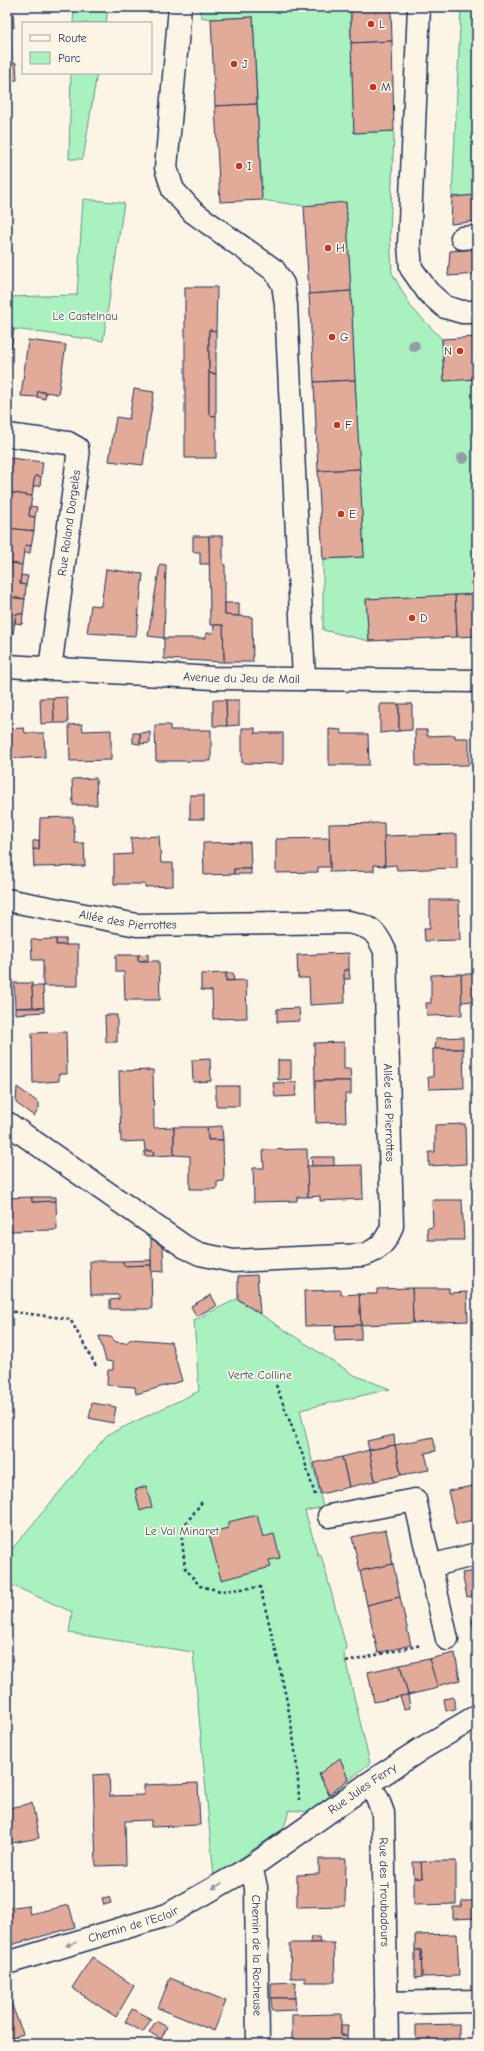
<svg xmlns="http://www.w3.org/2000/svg" width="484" height="2051" font-family="'Comic Neue',sans-serif">
<style>
.green{fill:#a9f2c0;stroke:#62908f}
.building{fill:#e2ab99;stroke:#1b2f5e}
.lines{fill:none;stroke-linecap:round;stroke-linejoin:round}
.minor-casing{stroke:#1b2f5e;stroke-width:25}
.path{stroke:#1b2f5e;stroke-width:2.5;stroke-dasharray:3 3;stroke-linecap:butt}
.minor{stroke:#fcf5e5;stroke-width:22}
.tree{fill:#909ea6}
.oneway{fill:#8c92a2}
.poi-dot{fill:#c8321e;stroke:#fcf5e5;stroke-width:1.5}
.labels{text-anchor:middle;stroke-width:3.5;stroke-linejoin:round;paint-order:stroke}
.number-label{font-size:10px;fill:#4d4e6d}
.poi-label{font-size:12px;fill:#1b2f5e;stroke:#fcf5e5;text-anchor:start}
.park-label{font-size:12px;fill:#375672;stroke:#fcf5e5}
.street-label{font-size:12px;fill:#1b2f5e;stroke:#fcf5e5}
</style>
<rect width="100%" height="100%" fill="#fcf5e5"/>
<filter id="ink" filterUnits="userSpaceOnUse"><feTurbulence type="fractalNoise" baseFrequency=".025" numOctaves="2"/><feDisplacementMap in="SourceGraphic" scale="8" xChannelSelector="R" yChannelSelector="G"/><feConvolveMatrix kernelMatrix="1 2 1 2 8 2 1 2 1" color-interpolation-filters="sRGB"/></filter>
<g filter="url(#ink)">
<g class="green">
<path d="M74,7H108L106,23H73Z"/>
<path d="M199,7H350L354,133L394,131L390,234L392,273L411,307L442,339L444,380L477,379V594L366,600L369,641L323,630V559L364,557L346,203L304,206L262,200L253,17L211,19L201,17Z"/>
<path d="M461,7H477V195L452,197Z"/>
<path d="M71,73H97L83,159H69Z"/>
<path d="M83,199L124,203L103,341L7,328V297L77,295Z"/>
<path d="M237,1299L354,1375L390,1389L300,1410L323,1507L305,1511L318,1555H321L346,1646L344,1655L370,1763L310,1812L289,1810L284,1828L214,1877L193,1652L69,1633L72,1612L7,1583V1555L107,1435L199,1391L194,1320Z"/>
</g>
<g class="building">
<path d="M7,7H9L10,13L13,12L14,28L11,27L12,63H16L17,80H7Z"/>
<path d="M351,7H391L392,41L351,43Z"/>
<path d="M253,17L257,104L215,106L211,19Z"/>
<path d="M392,41L394,131L354,133L351,43Z"/>
<path d="M257,104L262,200L220,202L215,106Z"/>
<path d="M477,195V221L451,224L452,197Z"/>
<path d="M346,202L351,291L309,294L304,206Z"/>
<path d="M477,249V274L448,276L450,251Z"/>
<path d="M185,287H217L216,331L209,330V415L216,416V458H185Z"/>
<path d="M351,291L355,380L314,382L309,294Z"/>
<path d="M7,328L14,329L11,348H7Z"/>
<path d="M209,330L216,331V374L209,373Z"/>
<path d="M477,337V379L444,381L442,339Z"/>
<path d="M28,340L66,345L58,394L38,391L37,397L21,396Z"/>
<path d="M209,373L216,374V416L209,415Z"/>
<path d="M355,380L360,469L318,471L314,382Z"/>
<path d="M134,389L154,392L143,465L109,461L116,417L129,419Z"/>
<path d="M38,391L46,393L45,399L37,397Z"/>
<path d="M10,458L43,462L41,477L35,476L32,496L7,492Z"/>
<path d="M360,469L364,557L323,559L318,471Z"/>
<path d="M35,476L41,477L40,486H33Z"/>
<path d="M7,492L32,496L29,516L35,517L34,531L7,528Z"/>
<path d="M30,506L37,507L35,517L29,516Z"/>
<path d="M7,528L34,531L31,546L25,545L22,565L7,562Z"/>
<path d="M193,536H209L210,564H200V552H193Z"/>
<path d="M209,536H223V564L225,565V615L252,617L253,662H224L223,625H210Z"/>
<path d="M25,545L31,546L30,553H24Z"/>
<path d="M7,562L22,565L20,584L26,585L25,599L7,597Z"/>
<path d="M160,564L166,565L164,638L148,636Z"/>
<path d="M106,569L143,574L136,636L87,633L91,605L101,606Z"/>
<path d="M21,575L28,576L26,585L20,584Z"/>
<path d="M477,594V636L457,637L455,595Z"/>
<path d="M455,595L457,637L369,641L366,599Z"/>
<path d="M7,597L25,599L23,614H16L13,634H7Z"/>
<path d="M225,603H239V616L225,615Z"/>
<path d="M16,614H23L22,624L15,623Z"/>
<path d="M214,625H223L224,662L164,659V638H206V633H213Z"/>
<path d="M67,697L68,723H54L53,698Z"/>
<path d="M40,698H53L54,723L41,724Z"/>
<path d="M213,700H226L227,726H213Z"/>
<path d="M226,700H239V725L227,726Z"/>
<path d="M380,704H399V731L380,733Z"/>
<path d="M399,704H412V730L399,731Z"/>
<path d="M82,724L83,731L111,730V760L70,761L69,725Z"/>
<path d="M155,725H170V730H211V761H156Z"/>
<path d="M24,728L25,733H44L45,757L7,759V729Z"/>
<path d="M242,728H255V733H283V764L242,763Z"/>
<path d="M329,729L341,730L342,734H368L369,765H329Z"/>
<path d="M415,730H427V736L455,735V738H469V765L416,766Z"/>
<path d="M150,732V743L140,744V733Z"/>
<path d="M133,733H140V744L133,743Z"/>
<path d="M96,778L97,805H73L72,779Z"/>
<rect x="190" y="795" width="14" height="24"/>
<path d="M73,817L75,843H84L85,866L34,867L33,849H39L40,818Z"/>
<path d="M384,823L385,866L374,865V871L330,872L329,824Z"/>
<path d="M457,834V868L397,870L396,865L385,866L384,836Z"/>
<path d="M159,836L161,863H173V886L145,887V884H114V855L132,854L131,838Z"/>
<path d="M329,838L330,867H318V872L276,873V839Z"/>
<path d="M39,840V849H33V841Z"/>
<path d="M250,842L251,869H234V874L204,875L203,843Z"/>
<rect x="234" y="869" width="17" height="5"/>
<path d="M430,900H459L460,940L425,941L424,928H430Z"/>
<rect x="56" y="939" width="10" height="6"/>
<path d="M56,939V945H78V986H43V960H32L31,940Z"/>
<path d="M349,953V970H344L345,1003L310,1005L309,978H298L297,955Z"/>
<path d="M148,954V960L138,961V955Z"/>
<path d="M116,955H138V961H159L160,1000H125L124,972H116Z"/>
<path d="M344,970H349L350,979H344Z"/>
<path d="M226,973H233L234,980L226,981Z"/>
<path d="M226,973V981L246,980L247,1018L213,1019L212,991L201,990V974Z"/>
<path d="M461,974H475L476,1001L461,1002Z"/>
<path d="M461,974L462,1015L427,1016L426,1003H431V975Z"/>
<path d="M14,983H32L33,1007L15,1008Z"/>
<path d="M32,986H43L44,1008L33,1007Z"/>
<path d="M15,1008H44V1012L15,1014Z"/>
<path d="M299,1008L300,1021L277,1022V1009Z"/>
<path d="M105,1015H117V1042H106Z"/>
<path d="M66,1032L67,1074H59V1081L33,1083L32,1033Z"/>
<path d="M463,1037V1049H435L436,1038Z"/>
<path d="M344,1042V1069H350L351,1081H315L314,1043Z"/>
<path d="M433,1049H463L464,1088L429,1089L428,1077H433Z"/>
<path d="M210,1059L211,1081L193,1082L192,1060Z"/>
<path d="M278,1060H291V1079L278,1080Z"/>
<path d="M153,1070L154,1128L174,1127V1155L154,1156L153,1151H145L144,1141L121,1142L119,1071Z"/>
<path d="M315,1081H351V1094H345L346,1122L316,1123Z"/>
<path d="M297,1082L296,1096L275,1097L273,1083Z"/>
<rect x="216" y="1086" width="23" height="20"/>
<path d="M17,1087L39,1103V1108L34,1116L16,1103Z"/>
<path d="M465,1124L466,1164L429,1166V1152H435V1125Z"/>
<path d="M222,1126L223,1140H208L207,1127Z"/>
<path d="M174,1127H207L208,1140H223L224,1181L217,1182V1189H190V1156L174,1155Z"/>
<path d="M307,1149L308,1197H297V1201L254,1202L253,1168H264L263,1150Z"/>
<path d="M145,1151H153L154,1156H144Z"/>
<path d="M311,1157H334V1166H312Z"/>
<path d="M362,1165L363,1199L320,1201V1196L308,1197L307,1166Z"/>
<path d="M32,1197V1202L56,1201L57,1230L8,1231L7,1198Z"/>
<path d="M32,1197H56V1201L32,1202Z"/>
<path d="M432,1200H462L464,1240H428L427,1228L433,1227Z"/>
<path d="M151,1238L163,1247L164,1272L151,1271Z"/>
<path d="M7,1255H8L9,1276H7Z"/>
<path d="M151,1260V1265L124,1266L123,1261Z"/>
<path d="M90,1261H123L124,1266L151,1265L152,1309H110V1300L119,1299V1295H91Z"/>
<path d="M257,1275L260,1314L238,1299V1276Z"/>
<path d="M7,1279H9L10,1297H7Z"/>
<path d="M412,1288H449V1293L467,1292L468,1321L413,1323Z"/>
<path d="M412,1288L413,1323L361,1325L359,1294H377V1289Z"/>
<path d="M341,1290V1295L359,1294L361,1325L305,1326L304,1291Z"/>
<path d="M211,1295L217,1306L196,1316L191,1306Z"/>
<path d="M361,1325V1340L335,1341V1326Z"/>
<path d="M99,1336L111,1337L116,1342L126,1343L131,1339L171,1342L182,1381L136,1394L135,1387L107,1385L108,1370H113V1362L106,1361Z"/>
<path d="M92,1403L116,1407L113,1423L89,1418Z"/>
<path d="M394,1435L395,1445L369,1450L367,1441Z"/>
<path d="M433,1437L436,1451L425,1453L429,1470L401,1475L395,1445Z"/>
<path d="M395,1445L401,1475L375,1481L369,1450Z"/>
<path d="M369,1450L375,1481L349,1487L342,1457Z"/>
<path d="M342,1457L349,1487L321,1494L314,1463Z"/>
<path d="M477,1485V1519L456,1524L448,1491Z"/>
<path d="M146,1486L152,1507L140,1511L135,1490Z"/>
<path d="M257,1515L263,1537L274,1534L280,1558L269,1560L271,1567L221,1580L209,1533L228,1528V1522Z"/>
<path d="M386,1530L393,1564L360,1571L352,1537Z"/>
<path d="M393,1564L400,1597L367,1605L360,1571Z"/>
<path d="M476,1571L477,1595L467,1597L462,1573Z"/>
<path d="M400,1597L411,1645L378,1653L367,1605Z"/>
<path d="M477,1618V1645L472,1620Z"/>
<path d="M455,1653L460,1680L437,1686L429,1659Z"/>
<path d="M429,1659L438,1688L408,1695L400,1665Z"/>
<path d="M400,1665L408,1695L374,1702L368,1672Z"/>
<path d="M408,1695L410,1708L404,1709L400,1696Z"/>
<path d="M453,1697L456,1709L446,1711L444,1699Z"/>
<path d="M340,1758L348,1779L329,1795L319,1774Z"/>
<path d="M109,1774L110,1796L144,1795V1785L198,1783L200,1825L151,1827V1820L125,1821L126,1865L96,1866L93,1775Z"/>
<path d="M7,1795L10,1808L32,1803L39,1838L7,1844Z"/>
<path d="M319,1859H346L345,1906L297,1907V1875L319,1874Z"/>
<path d="M433,1861H456V1904L414,1905V1878H422L421,1862Z"/>
<path d="M413,1862H421L422,1878H414Z"/>
<path d="M109,1897L111,1903L104,1905L102,1898Z"/>
<path d="M462,1901H475L476,1918L453,1919V1907H461Z"/>
<path d="M28,1905L30,1914L69,1905L75,1927L7,1946V1908Z"/>
<path d="M457,1934L459,1976L422,1977L421,1950H415V1935Z"/>
<path d="M311,1937H319L320,1943H310Z"/>
<path d="M290,1943H334L335,1982H305V1978H291Z"/>
<path d="M415,1950H421L422,1977L415,1978Z"/>
<path d="M92,1957L134,1986L116,2017L72,1988Z"/>
<path d="M170,1978L226,2001L214,2031L158,2008Z"/>
<path d="M296,1982L295,1998H271V1983Z"/>
<path d="M7,1995H8L23,2034L7,2040Z"/>
<path d="M271,1998H295L296,2010L272,2011Z"/>
<path d="M132,2009L151,2019L143,2032L125,2022Z"/>
<path d="M341,2014V2035H347L348,2044H292V2015Z"/>
<path d="M156,2021L167,2027L161,2039L149,2032Z"/>
<path d="M459,2024V2044H416V2025Z"/>
<path d="M341,2026H348L347,2035H341Z"/>
</g>
<g class="lines">
<defs>
<g id="minor">
<path d="M180,7L166,168L173,190L193,212L274,270L283,284L286,305L304,679"/>
<path d="M419,7L409,245L411,268L428,292L445,307L462,312H477"/>
<path d="M462,238L477,237"/>
<path d="M7,435L68,443L77,448L78,457L50,669"/>
<path id="s1" d="M7,666L213,678L477,681"/>
<path id="s2" d="M7,900L137,925L348,922C371,927 375,929 385,951L392,1226C387,1241 378,1251 363,1255L233,1261L200,1254L185,1247L7,1123"/>
<path d="M329,1516L415,1500L447,1639"/>
<path d="M430,1566L477,1554"/>
<path id="s3" d="M368,1784L377,1797L383,1813L387,2044"/>
<path id="s4" d="M251,1867L256,1887L258,2044"/>
<path id="s5" d="M7,1963L167,1915L251,1867L368,1784L421,1749L477,1716"/>
<path d="M386,2003L477,2001"/>
</g>
</defs>
<use href="#minor" class="minor-casing"/>
<g class="path">
<path d="M7,1311L70,1319L96,1366"/>
<path d="M276,1385L303,1456L315,1495"/>
<path d="M202,1502L181,1530L185,1568L200,1586L221,1591L260,1587C277,1656 297,1729 299,1800"/>
<path d="M346,1662L421,1645"/>
</g>
<use href="#minor" class="minor"/>
</g>
<g class="tree">
<circle cx="414" cy="346" r="6"/>
<circle cx="463" cy="458" r="6"/>
</g>
<defs><path id="oneway-solid" d="M-6-.8H1V-3.2L6.5 0L1 3.2V.8H-6Z"/></defs>
<g class="oneway">
<use href="#oneway-solid" transform="translate(217 1886) rotate(150)"/>
<use href="#oneway-solid" transform="translate(71 1944) rotate(163)"/>
</g>
</g>
<g class="poi-dot">
<circle cx="371" cy="24" r="4"/>
<circle cx="234" cy="64" r="4"/>
<circle cx="373" cy="87" r="4"/>
<circle cx="239" cy="166" r="4"/>
<circle cx="328" cy="248" r="4"/>
<circle cx="332" cy="337" r="4"/>
<circle cx="460" cy="351" r="4"/>
<circle cx="337" cy="425" r="4"/>
<circle cx="341" cy="514" r="4"/>
<circle cx="412" cy="618" r="4"/>
</g>
<g class="labels">
<g class="number-label">
<text x="421" y="1960">5</text>
</g>
<g class="poi-label">
<text x="379" y="28">L</text>
<text x="242" y="68">J</text>
<text x="381" y="91">M</text>
<text x="247" y="170">I</text>
<text x="336" y="252">H</text>
<text x="340" y="341">G</text>
<text x="452" y="355" text-anchor="end">N</text>
<text x="345" y="429">F</text>
<text x="349" y="518">E</text>
<text x="420" y="622">D</text>
</g>
<g class="park-label">
<text x="85" y="320">Le Castelnau</text>
<text x="260" y="1379">Verte Colline</text>
<text x="182" y="1535">Le Val Minaret</text>
</g>
<g class="street-label">
<text transform="translate(69 523) rotate(-82)" y="4">Rue Roland Dorgelès</text>
<text dy="4" stroke="none"><textPath href="#s1" startOffset="235">Avenue du Jeu de Mail</textPath></text>
<text dy="4" stroke="none"><textPath href="#s2" startOffset="123">Allée des Pierrottes</textPath></text>
<text dy="4" stroke="none"><textPath href="#s2" startOffset="555">Allée des Pierrottes</textPath></text>
<text dy="4" stroke="none"><textPath href="#s5" startOffset="400">Rue Jules Ferry</textPath></text>
<text dy="4" stroke="none"><textPath href="#s3" startOffset="112">Rue des Troubadours</textPath></text>
<text dy="4" stroke="none"><textPath href="#s5" startOffset="132">Chemin de l'Eclair</textPath></text>
<text dy="4" stroke="none"><textPath href="#s4" startOffset="89">Chemin de la Rocheuse</textPath></text>
</g>
</g>
<rect width="484" height="2051" fill="none" stroke="#fcf5e5" stroke-width="24"/>
<rect x="12" y="12" width="460" height="2027" fill="none" stroke="#1b2f5e" stroke-width="1.5" filter="url(#ink)"/>
<rect x="22" y="22" width="130" height="52" fill="#fcf5e5" stroke="#a2a6af"/>
<rect x="30" y="35" width="20" height="6" fill="#fcf5e5" stroke="#a2a6af"/>
<text x="58" y="42" font-size="12" fill="#1b2f5e">Route</text>
<rect x="30" y="52" width="20" height="12" fill="#a9f2c0" stroke="#a2a6af"/>
<text x="58" y="62" font-size="12" fill="#1b2f5e">Parc</text>
</svg>
